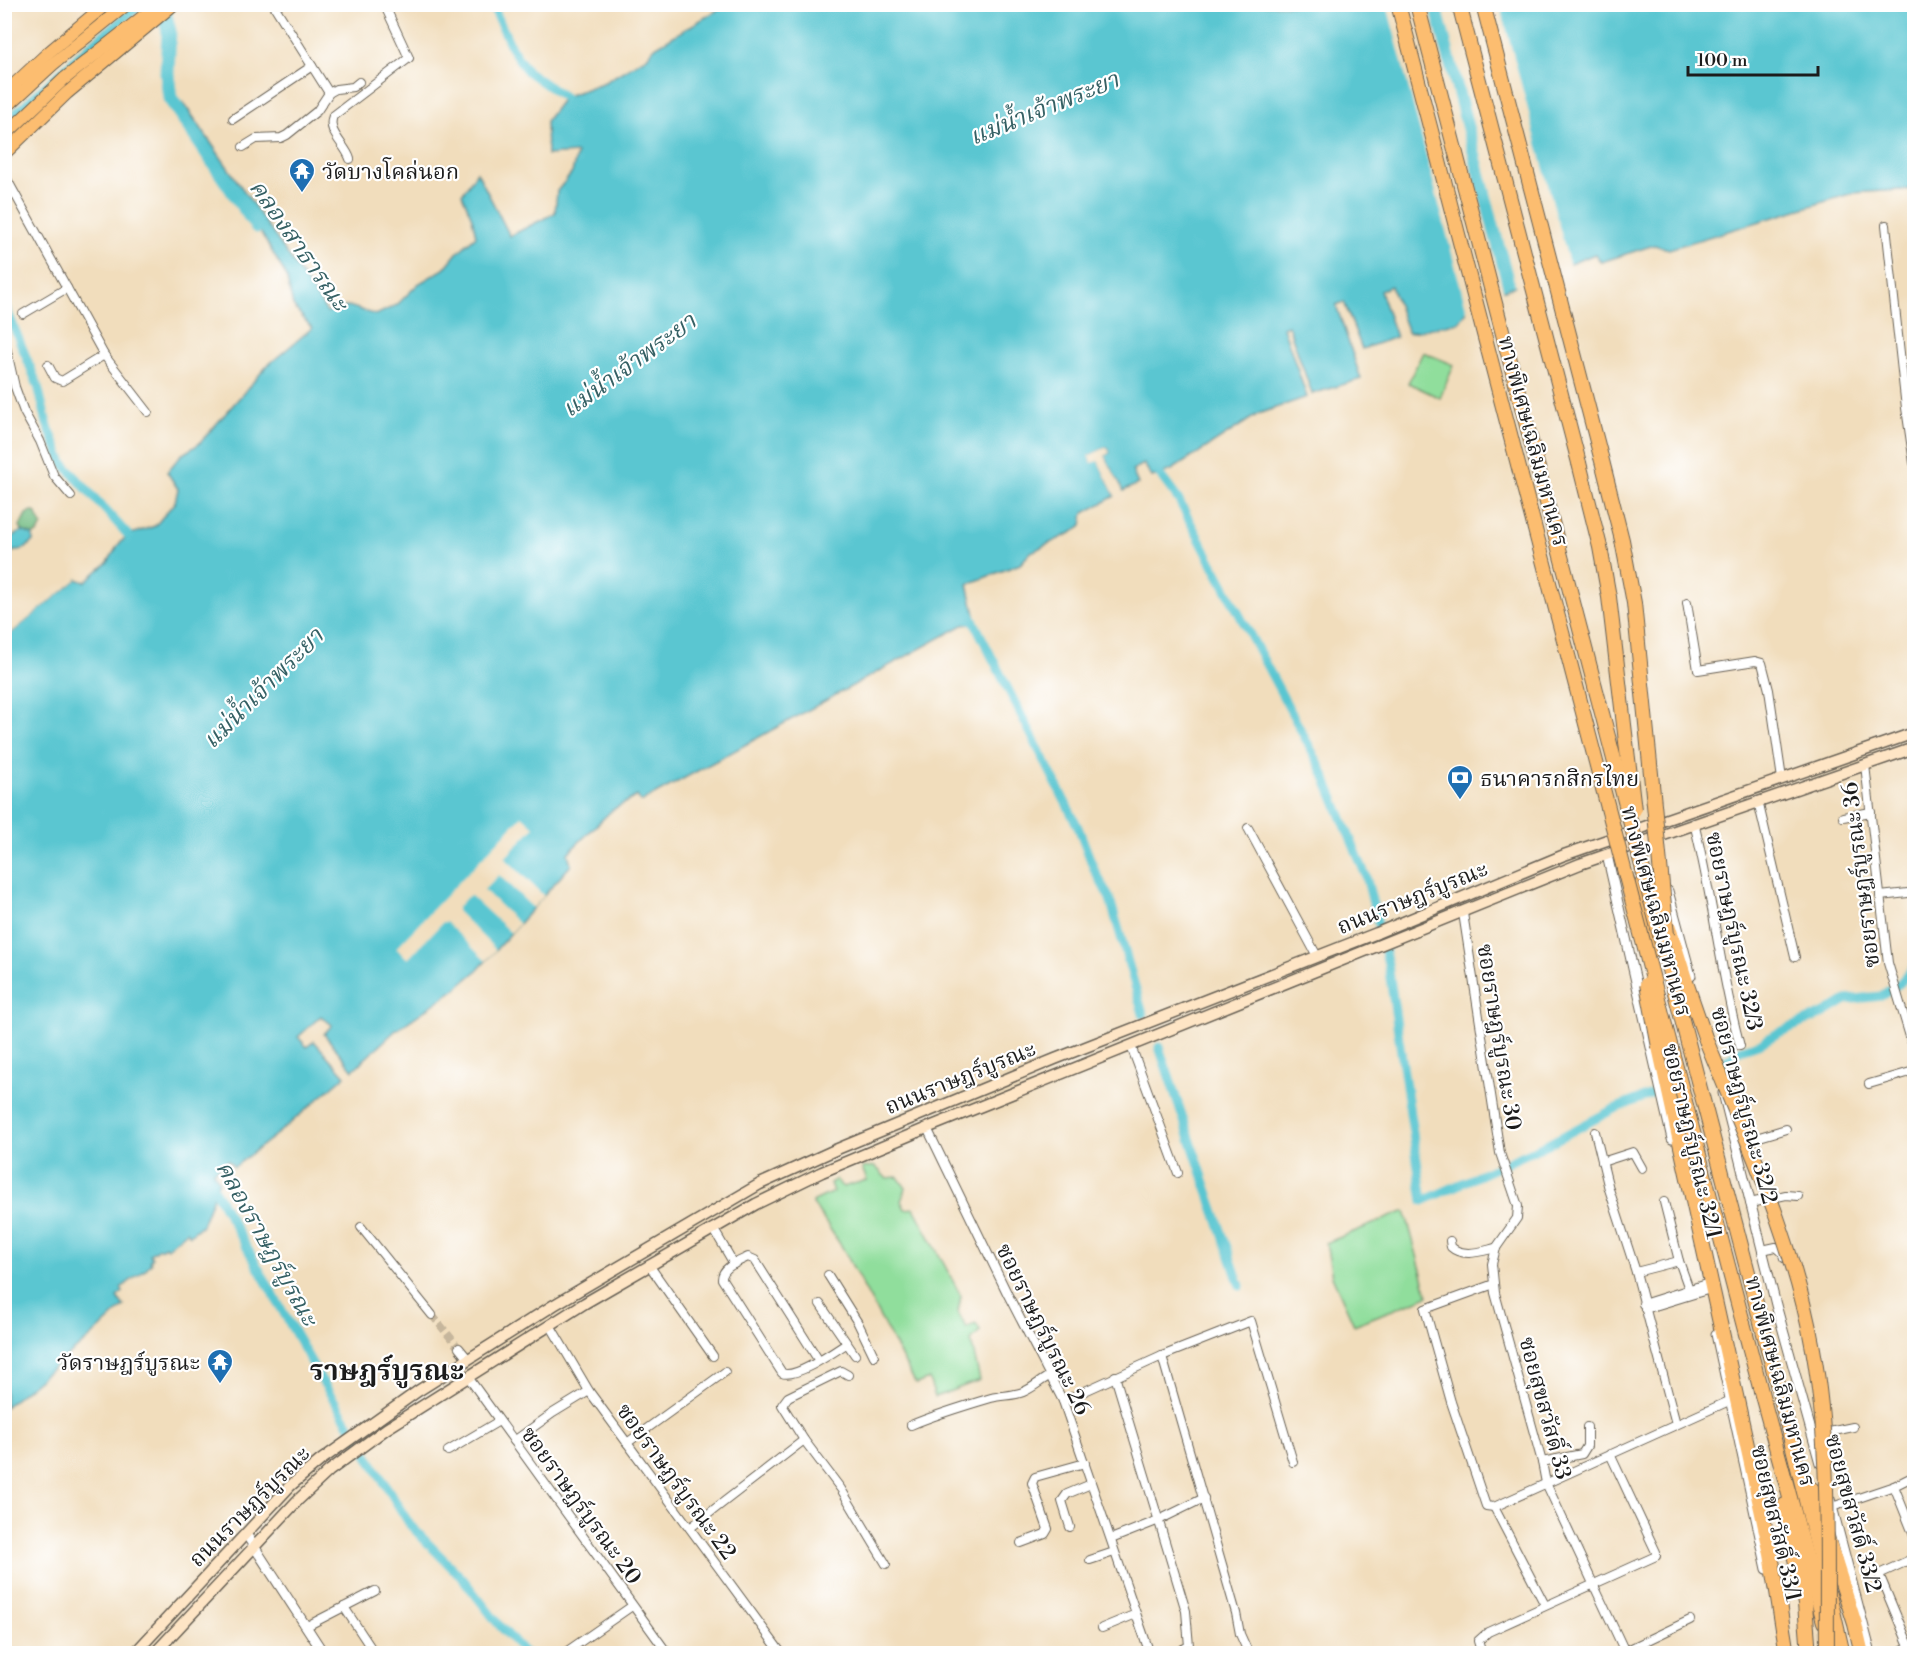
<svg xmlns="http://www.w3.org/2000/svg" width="1919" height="1658" font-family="'Libre Bodoni','Noto Serif Thai',serif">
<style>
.green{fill:#90de9c;stroke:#567d5c;stroke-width:1.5}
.forest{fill:#74bd84;stroke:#486c50;stroke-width:1.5}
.water{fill:#5ac6d1;stroke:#3b7176;stroke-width:1.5}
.pier{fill:#f1ddbc}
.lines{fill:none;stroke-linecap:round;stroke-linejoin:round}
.canal{stroke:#5ac6d1;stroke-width:9}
.river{stroke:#5ac6d1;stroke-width:15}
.minor-tunnel{stroke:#c6b69c;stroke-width:8;stroke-dasharray:8 4;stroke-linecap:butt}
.minor-casing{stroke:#676054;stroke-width:10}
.tertiary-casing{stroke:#676054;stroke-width:11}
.secondary-casing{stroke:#676054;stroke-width:13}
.primary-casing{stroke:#676054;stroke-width:14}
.motorway-casing{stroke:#676054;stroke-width:16}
.minor{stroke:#fff;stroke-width:8}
.tertiary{stroke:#fff;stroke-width:9}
.secondary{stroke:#fee5c5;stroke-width:10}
.primary{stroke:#fcbd6f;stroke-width:12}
.motorway{stroke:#fcbd6f;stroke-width:14}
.motorway-bridge-casing{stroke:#676054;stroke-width:16;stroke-linecap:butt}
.motorway-bridge{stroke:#fcbd6f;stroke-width:14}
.labels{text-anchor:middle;stroke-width:4.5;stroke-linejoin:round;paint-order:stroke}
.poi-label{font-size:22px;fill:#1c1c1c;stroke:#fff;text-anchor:start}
.street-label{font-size:22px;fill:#1c1c1c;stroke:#fff}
.water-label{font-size:24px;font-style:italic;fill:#356064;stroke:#fff}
.district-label{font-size:28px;font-weight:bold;fill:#1c1c1c;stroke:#fff}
</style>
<rect width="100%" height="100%" fill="#fff"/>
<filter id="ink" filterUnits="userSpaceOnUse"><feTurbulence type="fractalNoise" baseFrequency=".0167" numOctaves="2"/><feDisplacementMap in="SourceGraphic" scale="12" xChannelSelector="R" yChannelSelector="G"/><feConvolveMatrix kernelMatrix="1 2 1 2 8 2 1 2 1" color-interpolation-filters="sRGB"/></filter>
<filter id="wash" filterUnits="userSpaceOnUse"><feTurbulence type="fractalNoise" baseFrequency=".008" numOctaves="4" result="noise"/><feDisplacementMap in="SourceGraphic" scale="24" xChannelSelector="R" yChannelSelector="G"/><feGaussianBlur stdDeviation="1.35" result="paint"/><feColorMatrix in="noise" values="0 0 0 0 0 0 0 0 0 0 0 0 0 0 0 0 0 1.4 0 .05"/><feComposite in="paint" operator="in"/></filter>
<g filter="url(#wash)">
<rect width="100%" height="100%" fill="#f1ddbc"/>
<g class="green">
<path d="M1423,352L1454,365L1440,398L1408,383Z"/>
<path d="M875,1166L886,1178L898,1177L906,1188L901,1201L905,1209L914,1208L961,1296L958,1312L966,1328L976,1324L980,1331L971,1341L980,1380L935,1397L929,1379L916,1384L842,1247L812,1202L833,1192L830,1183L835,1180L843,1187L867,1180L862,1168Z"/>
<path d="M1405,1211L1428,1296L1354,1325L1332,1276L1326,1243Z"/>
</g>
<path class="forest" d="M32,511L36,513L42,525L38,533L33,535L22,531L20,526L26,514Z"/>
<g class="water">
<path d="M726,5H1914V189L1853,193L1669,249L1654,245L1601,262L1595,254L1474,302L1459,322L1408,333L1391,286L1380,291L1396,337L1362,349L1344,302L1336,305L1361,379L1312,394L1288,325L1283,327L1307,397L1258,414L1172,470L1152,477L1144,464L1132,470L1138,484L1123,491L1105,456L1110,452L1107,447L1089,456L1092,462L1098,460L1115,496L1084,513L1082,525L1073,532L1031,552L1020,564L968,584L977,623L963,625L641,802L637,796L612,810L568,853L571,865L478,970L454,990L395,1031L353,1070L324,1034L332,1025L321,1016L298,1037L307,1047L314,1041L345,1076L287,1126L234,1167L228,1160L213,1172L219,1181L202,1225L190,1235L187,1231L167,1248L165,1246L160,1249L159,1248L150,1254L152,1258L150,1260L151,1263L145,1270L121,1288L123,1292L117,1297L124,1306L91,1337L5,1407V638L77,579L85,582L108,562L118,545L128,535L155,526L175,502L178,489L167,472L181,455L199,444L267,366L312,328L293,306L286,275L183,102L327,312L349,306L376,315L397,305L418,284L444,269L457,253L476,236L472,218L462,194L477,172L510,236L555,213L557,191L572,173L577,153L547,155L546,121L564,97L605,82L647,57L655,47Z"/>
<path d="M22,531L33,535V541L26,548L5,554L6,540Z"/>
</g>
<g class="pier">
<path d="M1387,5H1429L1504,293L1476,304L1468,315Z"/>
<path d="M1442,5H1500L1570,267L1516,288Z"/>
<path d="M1107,447L1110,452L1105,456L1123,491L1121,493L1102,457L1106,451L1092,457L1100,459L1118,495L1115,496L1098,461L1092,463L1088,456Z"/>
<path d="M75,576L77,579L5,638L4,634Z"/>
<path d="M522,816L534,827L505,858L544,896L533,908L499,875L484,890L519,924L511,933L471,896L467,897L457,908V911L496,950L486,961L446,922H443L408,959L396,948Z"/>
</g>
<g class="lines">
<g class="canal">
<path d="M492,4L512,49L527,71L564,97"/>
<path d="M17,112L93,43L142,4"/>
<path d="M4,303L38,386L47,424L63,463L128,535"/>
<path d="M1152,464L1178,499L1322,770L1366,876L1388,964L1423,1201L1548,1144L1614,1109L1654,1093"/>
<path d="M970,614L1078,827L1094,869L1110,899L1143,1014"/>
<path d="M1159,1047L1240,1286"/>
<path d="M1724,1062L1740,1050L1761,1043L1778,1033L1825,1013L1846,1000L1881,996L1900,983L1914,967"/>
<path d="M210,1182L318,1374L410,1525L463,1579L499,1625L526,1654"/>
</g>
<path class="river" d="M162,4L169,31L167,73L170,98L257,226"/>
</g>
</g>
<g filter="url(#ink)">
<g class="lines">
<path class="minor-tunnel" d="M432,1315L459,1348"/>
<defs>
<g id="minor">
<path d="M273,4L329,93"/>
<path d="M233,119L312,66"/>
<path d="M243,147L256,139L281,138L287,135L317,111L329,93L336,89L353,87L359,82"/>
<path d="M350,159C346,145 326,132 333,116L409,58L384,4"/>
<path d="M4,174L104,355L148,412"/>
<path d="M1886,225L1906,408L1914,463"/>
<path d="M23,314L67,288"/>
<path d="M4,338L15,387L24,412L40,441L54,476L71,496"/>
<path d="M48,365L55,378L62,381L104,355"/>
<path d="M1687,603L1698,670L1755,661L1762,663L1769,690L1782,779"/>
<path d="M1865,765L1888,963L1914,1050"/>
<path d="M1758,801L1795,957"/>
<path d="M1843,817L1871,812"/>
<path d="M1694,823C1713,897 1720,973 1740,1046"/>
<path d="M1248,828L1317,956"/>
<path d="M1880,896L1908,893"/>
<path d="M1463,913L1500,1153L1518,1206L1517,1218L1496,1248L1492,1264L1495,1293L1542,1462L1546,1483L1626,1654"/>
<path d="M1131,1046L1178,1173"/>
<path d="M1869,1084L1914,1071"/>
<path d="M927,1128L1008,1295L1063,1401L1150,1654"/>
<path d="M1595,1132L1609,1189L1636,1272L1676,1424"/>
<path d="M1746,1141L1786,1129"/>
<path d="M1602,1162L1633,1152L1642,1168"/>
<path d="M1750,1203L1786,1195L1798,1196"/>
<path d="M361,1227L432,1315"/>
<path d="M713,1228L734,1264"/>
<path d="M1450,1241L1451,1247C1463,1258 1482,1251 1496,1248"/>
<path d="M1762,1250L1776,1247L1782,1252L1784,1258"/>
<path d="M1679,1261L1689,1289"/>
<path d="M649,1265L713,1356"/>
<path d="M1636,1272L1679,1261L1664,1202"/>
<path d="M828,1275L858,1323L874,1356"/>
<path d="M1494,1284L1425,1309L1451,1402L1486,1506L1494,1507L1729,1401"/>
<path d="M820,1304L855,1355"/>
<path d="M1643,1304L1706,1284"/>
<path d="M1645,1309L1707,1290"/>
<path d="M550,1325L589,1391L782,1654"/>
<path d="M459,1348L468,1359"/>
<path d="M1162,1356L1236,1613L1240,1634L1249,1654"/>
<path d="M819,1361L755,1260L748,1257C738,1262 722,1267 722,1279L782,1373C795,1379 834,1352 846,1344"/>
<path d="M848,1375L841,1371L788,1397L782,1405L804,1440L841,1489L886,1564"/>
<path d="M1115,1376L1186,1611L1189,1646L1173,1654"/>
<path d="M468,1377L668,1654"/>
<path d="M1063,1401L1162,1356L1251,1321L1293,1462"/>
<path d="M911,1425C937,1414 964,1406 991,1398C1002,1395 1013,1396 1023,1392C1033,1388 1041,1380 1051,1375"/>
<path d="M1820,1434L1853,1427"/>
<path d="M514,1441L553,1413L589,1391"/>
<path d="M627,1443L725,1372"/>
<path d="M448,1451L499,1421"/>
<path d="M1542,1462L1582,1454L1587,1446V1427"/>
<path d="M1914,1476L1894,1486L1914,1536"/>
<path d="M1494,1507L1545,1605"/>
<path d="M1832,1507L1894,1486"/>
<path d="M1070,1527L1062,1501L1067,1494L1091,1484"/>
<path d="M690,1528L804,1440"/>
<path d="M1111,1539L1159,1520L1204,1498"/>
<path d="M1021,1543L1045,1534L1048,1529L1032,1483L1035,1477L1085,1463"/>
<path d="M1914,1558L1879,1574L1907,1641L1914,1652"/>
<path d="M1090,1560L1114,1552"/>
<path d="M344,1607L375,1654"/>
<path d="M307,1626L375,1591"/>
<path d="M1102,1628L1136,1614"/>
<path d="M563,1654L632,1606"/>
<path d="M1482,1654L1478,1641L1488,1632L1656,1556V1552L1610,1454"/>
<path d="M1619,1654L1690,1620"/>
<path d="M1895,1654L1910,1646"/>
</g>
<g id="tertiary">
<path d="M1607,855L1672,1139"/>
<path d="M1668,891L1691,976"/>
<path d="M1723,1093L1776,1305L1820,1463"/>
<path d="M1716,1334L1767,1569"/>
<path d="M1830,1499L1871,1654"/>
<path d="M246,1534L324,1654"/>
</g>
<g id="secondary">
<path d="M134,1654L290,1486L321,1460L418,1391L554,1305L760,1184L835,1150L1055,1059L1377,933L1564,855L1914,733"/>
<path d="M154,1654L298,1500L329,1471L386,1429L585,1303L756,1204L822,1172L927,1128L1580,864L1914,748"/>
</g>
<g id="primary">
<path d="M4,94L49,52L106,4"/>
<path d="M4,109L53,64L127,4"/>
<path d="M4,136L64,79L159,4"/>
<path d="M4,154L67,93L174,4"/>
</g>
<g id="motorway">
<path d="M1398,4L1521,476"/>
<path d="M1417,4L1539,472"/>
<path d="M1459,4L1579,463"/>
<path d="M1483,4L1601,457"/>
<path d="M1642,884L1651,951"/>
<path d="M1667,921L1687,985L1706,1040"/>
<path d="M1659,1047L1771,1554L1787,1654"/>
<path d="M1780,1395L1824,1573"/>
<path d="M1763,1399L1824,1622"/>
<path d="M1812,1489L1855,1624L1862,1654"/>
<path d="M1785,1505L1790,1536L1805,1604L1809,1654"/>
<path d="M1829,1594L1843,1654"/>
</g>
</defs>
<use href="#minor" class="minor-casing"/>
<use href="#tertiary" class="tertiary-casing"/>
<use href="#secondary" class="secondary-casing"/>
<use href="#primary" class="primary-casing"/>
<use href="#motorway" class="motorway-casing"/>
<use href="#minor" class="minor"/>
<use href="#tertiary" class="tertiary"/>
<use href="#secondary" class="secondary"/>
<use href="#primary" class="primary"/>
<use href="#motorway" class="motorway"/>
<defs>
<g id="motorway-bridge">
<path d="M1601,457L1622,540L1634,603L1667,935"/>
<path d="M1579,463L1600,547L1609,597L1634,810"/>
<path d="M1539,472L1780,1395"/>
<path d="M1521,476L1763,1399"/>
<path d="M1647,984L1659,1047"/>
<path d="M1706,1040C1747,1141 1794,1242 1813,1349C1831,1449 1826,1553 1827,1654"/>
</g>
</defs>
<use href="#motorway-bridge" class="motorway-bridge-casing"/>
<use href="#motorway-bridge" class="motorway-bridge"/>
</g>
</g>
<defs>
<symbol id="temple-pin" viewBox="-11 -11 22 30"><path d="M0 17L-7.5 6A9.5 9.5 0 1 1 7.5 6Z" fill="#1f6fb2" stroke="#fff"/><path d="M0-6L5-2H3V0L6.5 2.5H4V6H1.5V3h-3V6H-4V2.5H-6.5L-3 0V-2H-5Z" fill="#fff"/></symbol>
<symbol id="bank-pin" viewBox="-11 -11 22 30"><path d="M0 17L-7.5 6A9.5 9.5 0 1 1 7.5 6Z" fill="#1f6fb2" stroke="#fff"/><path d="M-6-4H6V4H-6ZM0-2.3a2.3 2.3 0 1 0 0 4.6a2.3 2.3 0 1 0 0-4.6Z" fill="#fff"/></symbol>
</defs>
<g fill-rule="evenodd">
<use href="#temple-pin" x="287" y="156" width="30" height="40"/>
<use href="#bank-pin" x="1445" y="763" width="30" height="40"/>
<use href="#temple-pin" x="205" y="1347" width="30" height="40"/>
</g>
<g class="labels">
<g class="poi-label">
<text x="322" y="179">วัดบางโคล่นอก</text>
<text x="1480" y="786">ธนาคารกสิกรไทย</text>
<text x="200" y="1370" text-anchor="end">วัดราษฎร์บูรณะ</text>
</g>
<g class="street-label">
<text transform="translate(1534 441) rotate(75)" y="8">ทางพิเศษเฉลิมมหานคร</text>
<text transform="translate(1860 875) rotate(-97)" y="8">ซอยราษฎร์บูรณะ 36</text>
<text transform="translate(1412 897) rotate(-22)" y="8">ถนนราษฎร์บูรณะ</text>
<text transform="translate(1657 911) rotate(75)" y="8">ทางพิเศษเฉลิมมหานคร</text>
<text transform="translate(1735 931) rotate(78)" y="8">ซอยราษฎร์บูรณะ 32/3</text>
<text transform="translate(1500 1037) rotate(81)" y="8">ซอยราษฎร์บูรณะ 30</text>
<text transform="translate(960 1077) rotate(-22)" y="8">ถนนราษฎร์บูรณะ</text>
<text transform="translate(1745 1105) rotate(75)" y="8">ซอยราษฎร์บูรณะ 32/2</text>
<text transform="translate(1693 1141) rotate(77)" y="8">ซอยราษฎร์บูรณะ 32/1</text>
<text transform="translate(1044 1329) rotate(64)" y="8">ซอยราษฎร์บูรณะ 26</text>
<text transform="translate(1781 1381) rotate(75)" y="8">ทางพิเศษเฉลิมมหานคร</text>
<text transform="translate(1546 1408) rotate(75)" y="8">ซอยสุขสวัสดิ์ 33</text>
<text transform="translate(677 1481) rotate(54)" y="8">ซอยราษฎร์บูรณะ 22</text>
<text transform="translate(582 1505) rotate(54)" y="8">ซอยราษฎร์บูรณะ 20</text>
<text transform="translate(249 1506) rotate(-45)" y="8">ถนนราษฎร์บูรณะ</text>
<text transform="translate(1854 1513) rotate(75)" y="8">ซอยสุขสวัสดิ์ 33/2</text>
<text transform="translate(1777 1523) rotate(77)" y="8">ซอยสุขสวัสดิ์ 33/1</text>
</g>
<g class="water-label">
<text transform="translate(1044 108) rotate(-22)" y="8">แม่น้ำเจ้าพระยา</text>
<text transform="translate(299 245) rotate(55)" y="8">คลองสาธารณะ</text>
<text transform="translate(629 365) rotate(-36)" y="8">แม่น้ำเจ้าพระยา</text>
<text transform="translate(263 688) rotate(-45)" y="8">แม่น้ำเจ้าพระยา</text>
<text transform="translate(267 1243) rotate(61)" y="8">คลองราษฎร์บูรณะ</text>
</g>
<g class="district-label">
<text x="387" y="1380">ราษฎร์บูรณะ</text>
</g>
</g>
<rect width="1919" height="1658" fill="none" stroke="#fff" stroke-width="24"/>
<path d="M1688 66v9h130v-9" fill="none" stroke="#1c1c1c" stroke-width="3"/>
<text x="1697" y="66" font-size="18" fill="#1c1c1c" stroke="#ffffff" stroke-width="4.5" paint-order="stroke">100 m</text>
</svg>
